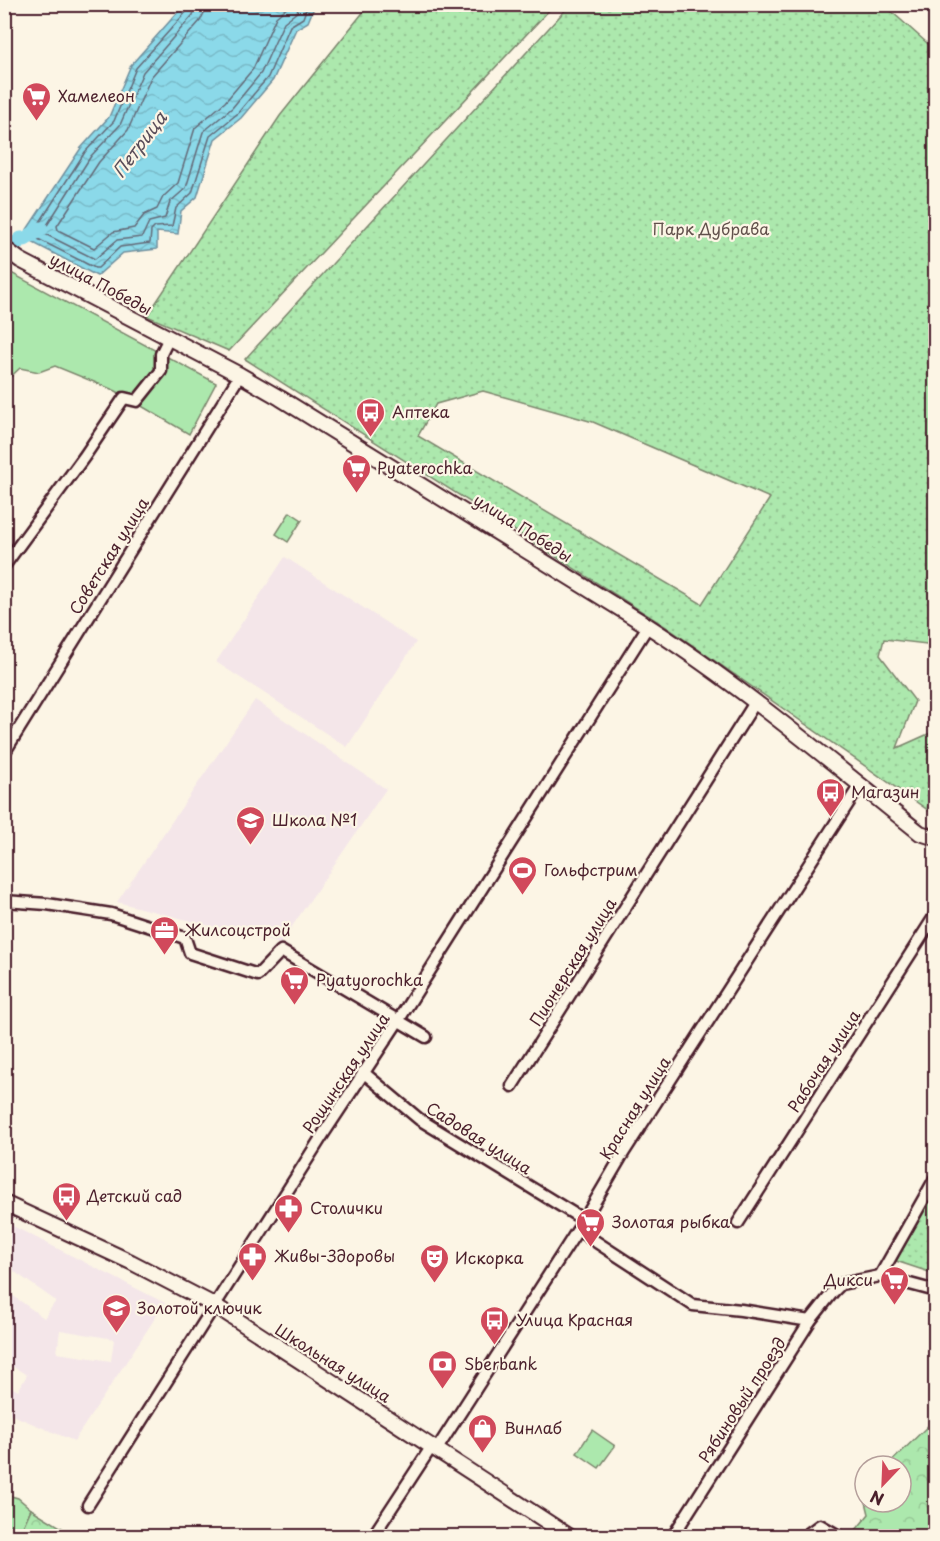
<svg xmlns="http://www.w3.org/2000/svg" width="940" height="1541" font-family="'Playpen Sans',sans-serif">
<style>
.built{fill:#f4e6e9;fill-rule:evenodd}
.grass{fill:#ace8ad;stroke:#7b846c;stroke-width:1.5}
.forest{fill:url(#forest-crowns);stroke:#7b846c;stroke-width:1.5}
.park{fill:url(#park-dots);stroke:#7b846c;stroke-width:1.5;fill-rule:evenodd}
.water{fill:url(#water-waves);stroke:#718f9d;stroke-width:1.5}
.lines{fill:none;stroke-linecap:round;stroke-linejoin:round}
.shore{stroke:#646977;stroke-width:1.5}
.river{stroke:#8bd9e9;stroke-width:15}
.street-casing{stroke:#4a1f2b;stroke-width:15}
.secondary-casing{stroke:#4a1f2b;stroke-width:18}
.street{stroke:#fcf5e5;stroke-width:10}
.secondary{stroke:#fcf5e5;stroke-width:14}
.labels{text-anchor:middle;stroke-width:4.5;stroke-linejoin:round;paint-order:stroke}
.poi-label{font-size:16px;fill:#4a1f2b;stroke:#fcf5e5;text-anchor:start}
.park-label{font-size:16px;fill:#62514c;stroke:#fcf5e5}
.street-label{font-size:16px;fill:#4a1f2b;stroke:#fcf5e5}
.water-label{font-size:18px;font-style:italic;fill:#5a4e5a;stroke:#fcf5e5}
</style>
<defs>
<pattern id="forest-crowns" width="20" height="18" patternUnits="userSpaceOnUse" patternTransform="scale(1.5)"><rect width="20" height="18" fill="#ace8ad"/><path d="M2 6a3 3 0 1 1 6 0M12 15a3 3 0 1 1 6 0" fill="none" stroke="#96c795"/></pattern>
<pattern id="park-dots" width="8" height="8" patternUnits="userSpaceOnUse" patternTransform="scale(1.5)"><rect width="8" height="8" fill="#ace8ad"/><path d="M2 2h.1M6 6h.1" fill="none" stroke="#96c795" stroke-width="1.8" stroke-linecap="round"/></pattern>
<pattern id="water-waves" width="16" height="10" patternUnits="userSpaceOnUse" patternTransform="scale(1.5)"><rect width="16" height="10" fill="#8bd9e9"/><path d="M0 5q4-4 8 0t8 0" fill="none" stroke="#79bac8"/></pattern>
</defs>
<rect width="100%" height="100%" fill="#fcf5e5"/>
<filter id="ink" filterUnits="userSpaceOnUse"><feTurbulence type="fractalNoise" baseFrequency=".0167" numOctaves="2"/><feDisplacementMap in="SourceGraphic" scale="12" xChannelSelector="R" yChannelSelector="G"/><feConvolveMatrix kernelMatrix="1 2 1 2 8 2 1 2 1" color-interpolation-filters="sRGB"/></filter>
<g filter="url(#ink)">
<g class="built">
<path d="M285,557L416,642L347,747L216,662Z"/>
<path d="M255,700L386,789L280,944L117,902Z"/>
<path d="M5,1222L165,1303L74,1441L5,1412V1383L18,1391L27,1375L12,1366L5,1380V1290L44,1318L56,1301L12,1270L5,1280ZM60,1330L114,1339L111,1361L57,1353Z"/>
</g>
<g class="grass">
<path d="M5,267L11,273L216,383L189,434L116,391L55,366L39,372L20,368L5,382Z"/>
<path d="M290,512L302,520L288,542L276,534Z"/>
<path d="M592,1430L615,1446L599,1468L577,1453Z"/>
<path d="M4,1494L18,1498L31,1509L19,1536H5Z"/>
</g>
<g class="forest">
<path d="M935,1419V1536H851L869,1514L866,1502H901V1466H887Z"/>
<path d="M31,1509L75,1536H19Z"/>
</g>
<g class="park">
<path d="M369,5H554L229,351L147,316L280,116Z"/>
<path d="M570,5H884L935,50V645L884,639L880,655L915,701L897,748L935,731V815L668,628L245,359ZM483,391L593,422L770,498L702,604L418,436L436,404Z"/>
<path d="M935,1192V1274L896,1261Z"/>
</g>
<path class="water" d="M185,4L315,5L308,22L296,29L273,80L241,118L215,139L197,197L181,211L178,234L157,232V249L123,253L97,276L22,237L81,148L109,117L131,65Z"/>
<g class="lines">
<g class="shore">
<path d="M189,4L187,11L136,68L114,121L85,152L33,233L34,237L95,268H98L120,247L150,243L151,231L155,227L172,226L176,208L192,193L210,136L237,114L268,77L290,26L303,18L308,4"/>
<path d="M196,4L193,15L143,72L120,125L91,156L44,230L45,234L95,259L117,240L142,237L149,222L165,218L170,202L186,188L203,132L232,108L261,73L284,22L297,12L300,4"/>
<path d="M205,4L204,13L200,21L151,77L128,130L99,162L57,226L58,230L94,248L113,232L134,228L144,215L157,209L163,197L178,183L195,128L225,102L253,69L276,17L291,4"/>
</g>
<g class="river">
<path d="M4,255L21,239H25L41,229"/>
<path d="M4,342V343"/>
</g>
<defs>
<g id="street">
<path d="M4,566L84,457L124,398L137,401L161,371V354L169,338"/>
<path d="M4,753L240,375"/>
<path d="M4,901L47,904L111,914L185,938L190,953L258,975L281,951L426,1037"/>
<path d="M363,1072L419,1119L584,1220"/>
<path d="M512,1086L756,701"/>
<path d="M738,1223L936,914"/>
<path d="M578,1230L693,1305L741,1310L810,1321"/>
<path d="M880,1276L936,1177"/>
<path d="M437,1449L584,1220L624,1152L860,785"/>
<path d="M88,1505L324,1133L398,1021L648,626"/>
<path d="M373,1536L432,1446"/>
<path d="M673,1536L810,1321L833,1292L841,1284L880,1276L936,1291"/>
<path d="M805,1536L820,1525L839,1536"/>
</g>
<g id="secondary">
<path d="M4,248L20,260L240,375L280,398L648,626C744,688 831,762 920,833L936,838"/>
<path d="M4,1203L131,1262L214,1305L569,1536"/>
</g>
</defs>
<use href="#street" class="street-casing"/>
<use href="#secondary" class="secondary-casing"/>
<use href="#street" class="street"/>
<use href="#secondary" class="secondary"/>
</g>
</g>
<defs>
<symbol id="supermarket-pin" viewBox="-11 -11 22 30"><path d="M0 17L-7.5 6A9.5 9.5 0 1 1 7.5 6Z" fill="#d1495b" stroke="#fcf5e5"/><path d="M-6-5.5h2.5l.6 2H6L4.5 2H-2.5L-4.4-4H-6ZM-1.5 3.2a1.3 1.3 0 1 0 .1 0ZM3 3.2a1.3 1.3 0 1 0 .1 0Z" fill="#fff"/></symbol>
<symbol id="bus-pin" viewBox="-11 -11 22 30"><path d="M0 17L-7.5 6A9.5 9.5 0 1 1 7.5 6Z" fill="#d1495b" stroke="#fcf5e5"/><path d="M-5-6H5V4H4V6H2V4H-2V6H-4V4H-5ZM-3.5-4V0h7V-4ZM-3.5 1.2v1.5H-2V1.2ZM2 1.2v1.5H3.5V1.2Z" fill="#fff"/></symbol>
<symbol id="school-pin" viewBox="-11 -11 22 30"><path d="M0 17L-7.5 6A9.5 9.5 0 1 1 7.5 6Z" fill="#d1495b" stroke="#fcf5e5"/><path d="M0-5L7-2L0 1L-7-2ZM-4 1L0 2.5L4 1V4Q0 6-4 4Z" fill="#fff"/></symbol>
<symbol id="stadium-pin" viewBox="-11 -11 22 30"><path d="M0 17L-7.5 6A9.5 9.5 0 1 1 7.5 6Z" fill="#d1495b" stroke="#fcf5e5"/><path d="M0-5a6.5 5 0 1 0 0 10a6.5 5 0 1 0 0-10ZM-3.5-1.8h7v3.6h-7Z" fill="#fff"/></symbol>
<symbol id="office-pin" viewBox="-11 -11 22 30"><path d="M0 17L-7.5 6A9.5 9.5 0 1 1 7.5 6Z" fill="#d1495b" stroke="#fcf5e5"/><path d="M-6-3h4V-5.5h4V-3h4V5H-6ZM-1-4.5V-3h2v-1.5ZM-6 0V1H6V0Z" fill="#fff"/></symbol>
<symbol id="pharmacy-pin" viewBox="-11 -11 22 30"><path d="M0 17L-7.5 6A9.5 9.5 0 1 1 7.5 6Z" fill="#d1495b" stroke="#fcf5e5"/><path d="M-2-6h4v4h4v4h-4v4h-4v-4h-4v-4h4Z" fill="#fff"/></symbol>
<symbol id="theatre-pin" viewBox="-11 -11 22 30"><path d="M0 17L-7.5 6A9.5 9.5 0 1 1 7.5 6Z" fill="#d1495b" stroke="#fcf5e5"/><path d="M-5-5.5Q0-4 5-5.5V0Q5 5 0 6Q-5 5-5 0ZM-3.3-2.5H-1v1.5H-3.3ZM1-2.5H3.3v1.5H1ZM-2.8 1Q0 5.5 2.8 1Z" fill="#fff"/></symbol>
<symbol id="bank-pin" viewBox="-11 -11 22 30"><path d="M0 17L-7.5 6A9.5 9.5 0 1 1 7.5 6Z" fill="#d1495b" stroke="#fcf5e5"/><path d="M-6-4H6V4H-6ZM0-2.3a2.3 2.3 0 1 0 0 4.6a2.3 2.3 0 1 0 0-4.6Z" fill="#fff"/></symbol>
<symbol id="shop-pin" viewBox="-11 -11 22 30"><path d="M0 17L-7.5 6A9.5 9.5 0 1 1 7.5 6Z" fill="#d1495b" stroke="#fcf5e5"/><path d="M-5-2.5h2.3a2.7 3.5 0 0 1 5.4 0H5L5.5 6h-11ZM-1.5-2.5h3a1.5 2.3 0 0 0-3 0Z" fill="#fff"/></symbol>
</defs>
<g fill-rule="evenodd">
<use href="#supermarket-pin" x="20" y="80" width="33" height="45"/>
<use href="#bus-pin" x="354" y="396" width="33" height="45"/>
<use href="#supermarket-pin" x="340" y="452" width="33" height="45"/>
<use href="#bus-pin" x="814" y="776" width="33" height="45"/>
<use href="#school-pin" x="234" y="804" width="33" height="45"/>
<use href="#stadium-pin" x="506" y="854" width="33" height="45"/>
<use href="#office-pin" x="148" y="914" width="33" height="45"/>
<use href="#supermarket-pin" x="278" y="964" width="33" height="45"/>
<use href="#bus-pin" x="50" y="1180" width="33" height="45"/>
<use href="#pharmacy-pin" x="272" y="1192" width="33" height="45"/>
<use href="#supermarket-pin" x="574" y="1206" width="33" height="45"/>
<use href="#pharmacy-pin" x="236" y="1240" width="33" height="45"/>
<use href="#theatre-pin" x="418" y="1242" width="33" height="45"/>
<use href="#supermarket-pin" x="878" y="1264" width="33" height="45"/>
<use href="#school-pin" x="100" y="1292" width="33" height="45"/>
<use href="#bus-pin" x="478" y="1304" width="33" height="45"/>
<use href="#bank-pin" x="426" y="1348" width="33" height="45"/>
<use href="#shop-pin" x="466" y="1412" width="33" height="45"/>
</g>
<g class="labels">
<g class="poi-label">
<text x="58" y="102">Хамелеон</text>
<text x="392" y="418">Аптека</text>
<text x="377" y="474">Pyaterochka</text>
<text x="851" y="798">Магазин</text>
<text x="272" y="826">Школа №1</text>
<text x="544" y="876">Гольфстрим</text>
<text x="185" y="936">Жилсоцстрой</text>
<text x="316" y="986">Pyatyorochka</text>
<text x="87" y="1202">Детский сад</text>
<text x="310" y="1214">Столички</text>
<text x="612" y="1228">Золотая рыбка</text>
<text x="274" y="1262">Живы-Здоровы</text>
<text x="455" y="1264">Искорка</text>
<text x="873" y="1286" text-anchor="end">Дикси</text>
<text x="137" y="1314">Золотой ключик</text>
<text x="516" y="1326">Улица Красная</text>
<text x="464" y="1370">Sberbank</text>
<text x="504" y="1434">Винлаб</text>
</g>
<g class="park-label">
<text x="711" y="235">Парк Дубрава</text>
</g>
<g class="street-label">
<text transform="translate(101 284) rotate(28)" y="6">улица Победы</text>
<text transform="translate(523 528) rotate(32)" y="6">улица Победы</text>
<text transform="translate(109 556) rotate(-58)" y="6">Советская улица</text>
<text transform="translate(573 962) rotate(-58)" y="6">Пионерская улица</text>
<text transform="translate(824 1061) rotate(-57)" y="6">Рабочая улица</text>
<text transform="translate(346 1073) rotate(-56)" y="6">Рощинская улица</text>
<text transform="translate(635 1108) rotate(-58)" y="6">Красная улица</text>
<text transform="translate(479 1138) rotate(32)" y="6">Садовая улица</text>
<text transform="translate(333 1363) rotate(32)" y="6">Школьная улица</text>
<text transform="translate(742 1400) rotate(-57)" y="6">Рябиновый проезд</text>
</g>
<g class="water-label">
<text transform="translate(140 145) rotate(-53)" y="6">Петрица</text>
</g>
</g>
<rect width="940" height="1541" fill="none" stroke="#fcf5e5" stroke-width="24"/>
<rect x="12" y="12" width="916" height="1517" fill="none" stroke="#4a1f2b" stroke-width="2" filter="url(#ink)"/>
<g transform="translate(883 1484) rotate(203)"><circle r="28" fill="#fcf5e5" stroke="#b59f9b" stroke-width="1.5"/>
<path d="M0-4.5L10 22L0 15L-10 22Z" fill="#d1495b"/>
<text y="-9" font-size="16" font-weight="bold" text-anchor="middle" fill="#4a1f2b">N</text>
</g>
</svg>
